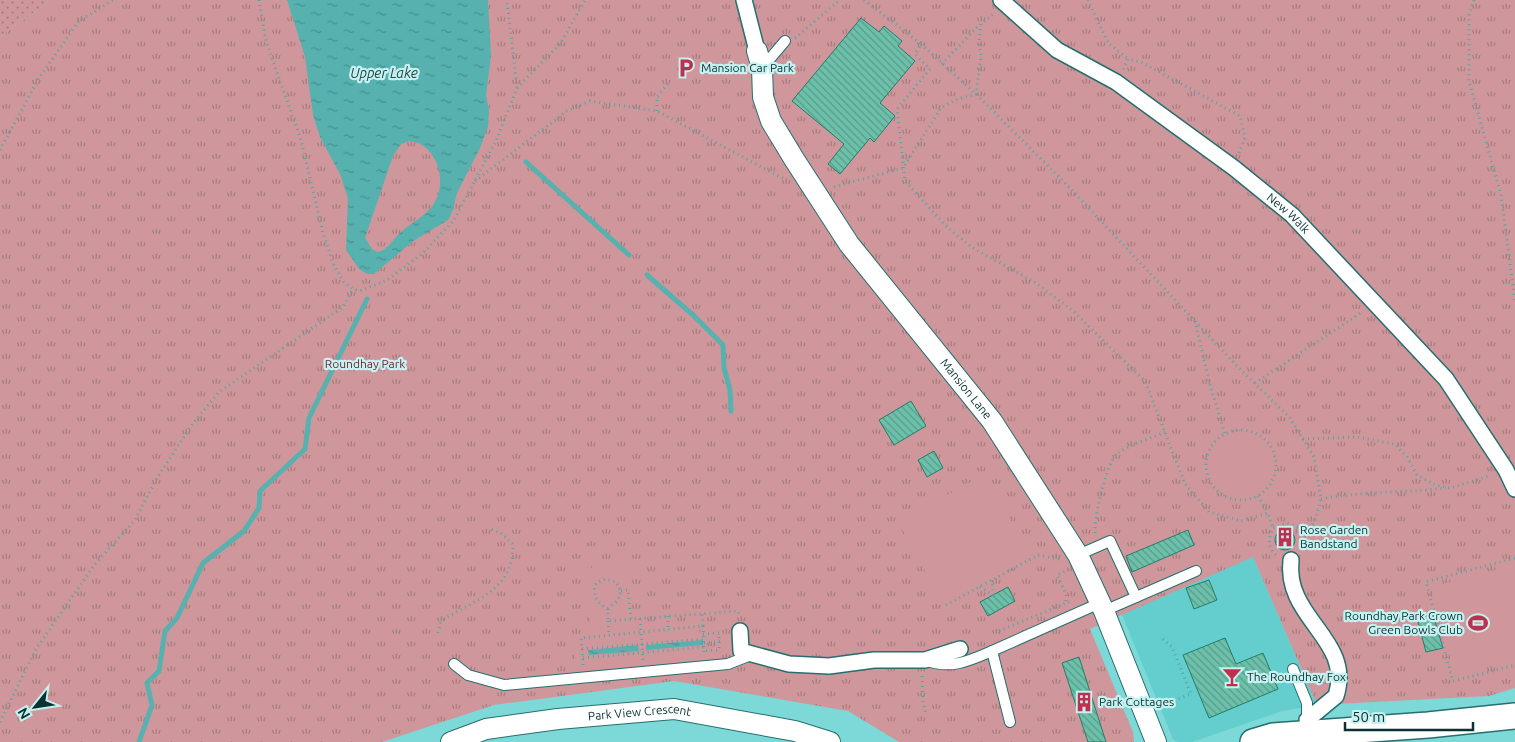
<svg xmlns="http://www.w3.org/2000/svg" width="1515" height="742" font-family="Ubuntu,sans-serif">
<style>
.built{fill:#63cecd}
.grass{fill:url(#grass-dots)}
.park{fill:url(#park-tufts)}
.garden{fill:#cf979b}
.water{fill:url(#water-ripples);fill-rule:evenodd}
.lines{fill:none;stroke-linecap:round;stroke-linejoin:round}
.stream{stroke:#56b1af;stroke-width:5}
.building{fill:url(#building-back-hatch);stroke:#237d69}
.service-casing{stroke:#256f6e;stroke-width:12}
.pedestrian-casing{stroke:#256f6e;stroke-width:18}
.minor-casing{stroke:#256f6e;stroke-width:22}
.tertiary-casing{stroke:#256f6e;stroke-width:28}
.path{stroke:#57a3a2;stroke-width:3;stroke-dasharray:1 4;stroke-linecap:butt}
.service{stroke:#fff;stroke-width:10}
.pedestrian{stroke:#fff;stroke-width:15}
.minor{stroke:#fff;stroke-width:20}
.tertiary{stroke:#fff;stroke-width:25}
.labels{text-anchor:middle;stroke-width:4.5;stroke-linejoin:round;paint-order:stroke}
.poi-label{font-size:12px;fill:#093333;stroke:#c6f1f0;text-anchor:start}
.street-label{font-size:12px;fill:#093333;stroke:#c6f1f0}
.park-label{font-size:12px;fill:#711d2d;stroke:#c6f1f0}
.water-label{font-size:14px;font-style:italic;fill:#214b4a;stroke:#c6f1f0}
</style>
<defs>
<pattern id="grass-dots" width="8" height="8" patternUnits="userSpaceOnUse" patternTransform="scale(1.25)"><rect width="8" height="8" fill="#cf979b"/><path d="M2 2h.1M6 6h.1" fill="none" stroke="#a67c7f" stroke-width="1.8" stroke-linecap="round"/></pattern>
<pattern id="park-tufts" width="24" height="20" patternUnits="userSpaceOnUse" patternTransform="scale(1.25)"><rect width="24" height="20" fill="#cf979b"/><path d="M3 7l-1-3M5 7V3M7 7l1-3M15 17l-1-3M17 17v-4M19 17l1-3" fill="none" stroke="#a67c7f"/></pattern>
<pattern id="water-ripples" width="26" height="14" patternUnits="userSpaceOnUse" patternTransform="scale(1.25)"><rect width="26" height="14" fill="#56b1af"/><path d="M2 4q2-2 4 0t4 0M15 11q2-2 4 0t4 0" fill="none" stroke="#45918f"/></pattern>
<pattern id="building-back-hatch" width="6" height="6" patternUnits="userSpaceOnUse" patternTransform="scale(1.25)"><rect width="6" height="6" fill="#6dc0aa"/><path d="M-1 5l2 2M0 0l6 6M5-1l2 2" fill="none" stroke="#589d8b"/></pattern>
</defs>
<rect width="100%" height="100%" fill="#7cd9d7"/>
<path class="built" d="M1091,548L1253,557L1317,705L1282,711L1192,742H1177L1173,739L1125,622Z"/>
<path class="grass" d="M0,0H51L0,37Z"/>
<path class="park" d="M51,0H1515V688L1489,696L1317,705L1253,557L1090,629L1133,732L1134,742H899L848,711L674,681L494,705L382,742H0V37Z"/>
<g class="garden">
<circle cx="1241" cy="465" r="34"/>
<path d="M985,474L1031,557L944,605L898,522Z"/>
<path d="M1515,565V659L1455,675L1431,587Z"/>
<path d="M626,566L632,626L699,620L701,661L577,672L573,635L591,634L583,568Z"/>
</g>
<g class="water">
<path d="M287,0H488L491,56L486,95L489,110L488,127L480,148L457,193L453,210L448,220L412,242L374,274H367L359,269L346,250L348,198L340,174L320,137L313,115L305,57ZM409,141C437,143 449,183 433,205C425,217 410,223 400,233C392,240 388,250 377,252L372,249L365,238L393,156L401,144Z"/>
<path d="M703,640V645L646,650V645Z"/>
<path d="M638,645L639,651L589,655L588,650Z"/>
</g>
<g class="lines">
<g class="stream">
<path d="M526,162L629,255"/>
<path d="M647,275L693,315L723,345L724,368L730,390L731,411"/>
<path d="M139,742L152,705L147,683L159,671L165,631L177,618L203,563L244,531L259,508L260,491L305,449L309,418L367,299"/>
</g>
</g>
<g class="building">
<path d="M861,18L879,32L884,26L902,41L898,46L915,61L880,103L895,116L874,142L870,138L840,174L828,164L844,144L792,101Z"/>
<path d="M911,401L926,426L894,445L879,420Z"/>
<path d="M934,451L943,468L927,477L918,460Z"/>
<circle cx="1285" cy="540" r="10"/>
<path d="M1188,530L1194,545L1132,572L1126,556Z"/>
<path d="M1209,580L1217,600L1194,609L1186,588Z"/>
<path d="M1008,587L1015,601L988,616L980,602Z"/>
<path d="M1433,614L1443,648L1426,652L1417,618Z"/>
<path d="M1225,638L1236,664L1263,653L1278,689L1209,718L1183,655Z"/>
<path d="M1079,657L1106,742H1088L1062,663Z"/>
</g>
<g class="lines">
<defs>
<g id="service">
<path d="M762,68L785,41"/>
<path d="M1078,555L1110,541L1136,597"/>
<path d="M1104,611L1196,571"/>
<path d="M925,660C950,670 969,661 992,651"/>
<path d="M454,664L468,675L504,685L728,664L751,655"/>
<path d="M1293,669L1307,703V723"/>
<path d="M1010,722L992,651L1100,603"/>
</g>
<g id="pedestrian">
<path d="M744,0L757,51"/>
<path id="s1" d="M1001,0L1057,50L1116,82L1234,168L1292,215L1446,379L1506,470L1515,489"/>
<path d="M1291,560C1284,619 1354,639 1336,696L1307,720"/>
<path d="M740,631L741,651L789,664L829,666L874,660H925L960,649"/>
</g>
<g id="minor">
<path id="s2" d="M757,51L762,68L763,97L771,121L794,159L849,244L992,421L1078,555L1104,611L1156,742"/>
<path id="s3" d="M451,742L486,729L558,719L674,709L795,731L830,742"/>
</g>
<path id="tertiary" d="M1253,742L1273,736L1428,725L1515,716"/>
</defs>
<use href="#service" class="service-casing"/>
<use href="#pedestrian" class="pedestrian-casing"/>
<use href="#minor" class="minor-casing"/>
<use href="#tertiary" class="tertiary-casing"/>
<g class="path">
<path d="M259,0L266,41L301,140L323,233L334,266L344,282L353,289L360,291L387,280L423,253L454,220L496,141L517,88L507,0"/>
<path d="M864,0L921,44L915,54L930,69L897,109L905,181L923,201L948,228L973,248L1036,283L1073,311L1145,381L1185,484L1209,512L1241,521L1268,513L1273,528"/>
<path d="M1088,0L1108,43L1128,59"/>
<path d="M1474,0L1469,14V81L1501,195L1515,301"/>
<path d="M795,38L840,0"/>
<path d="M921,44L976,94L1070,188L1238,367L1290,418L1314,457L1321,499L1315,520L1305,536L1302,550"/>
<path d="M942,64L980,24"/>
<path d="M1123,69L1128,59L1141,62L1240,116L1245,137L1239,153"/>
<path d="M517,88L560,44L585,0"/>
<path d="M657,111V97L669,82"/>
<path d="M0,150L39,78L78,22L113,0"/>
<path d="M475,181L567,111L590,101L657,111L786,180"/>
<path d="M834,187L903,168L941,108L955,100L976,94L981,56L979,41L981,24L995,13"/>
<path d="M1195,321L1210,385L1225,434"/>
<path d="M1255,383L1362,312"/>
<circle cx="1241" cy="465" r="35"/>
<path d="M1303,439L1357,437L1395,444L1407,457L1417,475L1435,485L1451,488L1491,475"/>
<path d="M1258,496L1268,513"/>
<path d="M1321,499C1362,491 1404,493 1446,488"/>
<path d="M1095,533C1094,517 1106,463 1118,453C1128,445 1152,438 1165,432"/>
<path d="M1276,555C1267,546 1268,539 1273,528L1287,523L1300,528L1305,536"/>
<path d="M1515,558L1426,582L1453,681L1515,665"/>
<path d="M980,587L993,595L992,580"/>
<path d="M621,591L628,590L631,619"/>
<path d="M1066,601V594L1057,575L1068,570"/>
<path d="M946,605L1038,555L1059,559"/>
<path d="M608,609L618,600L621,591L616,582L605,579L596,583C592,594 597,604 608,609V621L738,611L739,617"/>
<path d="M668,616V630"/>
<path d="M640,619L643,660"/>
<path d="M608,621L609,635"/>
<path d="M703,626L704,653"/>
<path d="M999,631L1071,601"/>
<path d="M438,633L441,621C475,600 514,590 513,544L501,533L488,528"/>
<path d="M703,634L719,633V650L704,651"/>
<path d="M704,643L721,641"/>
<path d="M582,649L704,639"/>
<path d="M583,658L704,647"/>
<path d="M583,665L581,638L703,626L702,613"/>
<path d="M922,676L923,701L926,714"/>
<path d="M1160,706L1191,694L1172,647L1162,638"/>
<path d="M0,722L36,649L95,564L135,520L157,478L191,426L219,392L343,307L353,289"/>
</g>
<use href="#service" class="service"/>
<use href="#pedestrian" class="pedestrian"/>
<use href="#minor" class="minor"/>
<use href="#tertiary" class="tertiary"/>
</g>
<defs>
<symbol id="parking-bare" viewBox="-9 -9 18 18"><path d="M-3.5-5.5H1a3.5 3.5 0 0 1 0 7H-1V5.5H-3.5ZM-1-3.4V-.6H.8a1.4 1.4 0 0 0 0-2.8Z" fill="#c0304e" stroke="#c6f1f0" stroke-width="2.5" paint-order="stroke"/></symbol>
<symbol id="building-bare" viewBox="-9 -9 18 18"><path d="M-4-6H4V6H1V3H-1V6H-4ZM-2.5-4.3h1.7v1.8h-1.7ZM.8-4.3h1.7v1.8H.8ZM-2.5-1h1.7V.8h-1.7ZM.8-1h1.7V.8H.8Z" fill="#c0304e" stroke="#c6f1f0" stroke-width="2.5" paint-order="stroke"/></symbol>
<symbol id="stadium-bare" viewBox="-9 -9 18 18"><path d="M0-5a6.5 5 0 1 0 0 10a6.5 5 0 1 0 0-10ZM-3.5-1.8h7v3.6h-7Z" fill="#c0304e" stroke="#c6f1f0" stroke-width="2.5" paint-order="stroke"/></symbol>
<symbol id="bar-bare" viewBox="-9 -9 18 18"><path d="M-6-5H6L.8 .8V4.5H3.5V6h-7V4.5H-.8V.8Z" fill="#c0304e" stroke="#c6f1f0" stroke-width="2.5" paint-order="stroke"/></symbol>
</defs>
<g fill-rule="evenodd">
<use href="#parking-bare" x="672" y="54" width="28" height="28"/>
<use href="#building-bare" x="1271" y="523" width="28" height="28"/>
<use href="#stadium-bare" x="1464" y="609" width="28" height="28"/>
<use href="#bar-bare" x="1218" y="663" width="28" height="28"/>
<use href="#building-bare" x="1070" y="688" width="28" height="28"/>
</g>
<g class="labels">
<g class="poi-label">
<text x="701" y="72">Mansion Car Park</text>
<text x="1300" y="534">Rose Garden<tspan x="1300" dy="14">Bandstand</tspan></text>
<text x="1463" y="620" text-anchor="end">Roundhay Park Crown<tspan x="1463" dy="14">Green Bowls Club</tspan></text>
<text x="1247" y="681">The Roundhay Fox</text>
<text x="1099" y="706">Park Cottages</text>
</g>
<g class="street-label">
<text dy="4" stroke="none"><textPath href="#s1" startOffset="359">New Walk</textPath></text>
<text dy="4" stroke="none"><textPath href="#s2" startOffset="404">Mansion Lane</textPath></text>
<text dy="4" stroke="none"><textPath href="#s3" startOffset="192">Park View Crescent</textPath></text>
</g>
<g class="park-label">
<text x="365" y="368">Roundhay Park</text>
</g>
<g class="water-label">
<text x="384" y="78">Upper Lake</text>
</g>
</g>
<g transform="translate(35 707) rotate(240)" stroke="#c6f1f0" stroke-width="4" paint-order="stroke">
<path d="M0-4L9 19L0 12L-9 19Z" fill="#093333"/>
<text y="-8" font-size="14" font-weight="bold" text-anchor="middle" fill="#093333">N</text>
</g>
<path d="M1345 722v8h128v-8" fill="none" stroke="#093333" stroke-width="2.5"/>
<text x="1352" y="722" font-size="15" fill="#093333" stroke="#c6f1f0" stroke-width="4" paint-order="stroke">50 m</text>
</svg>
